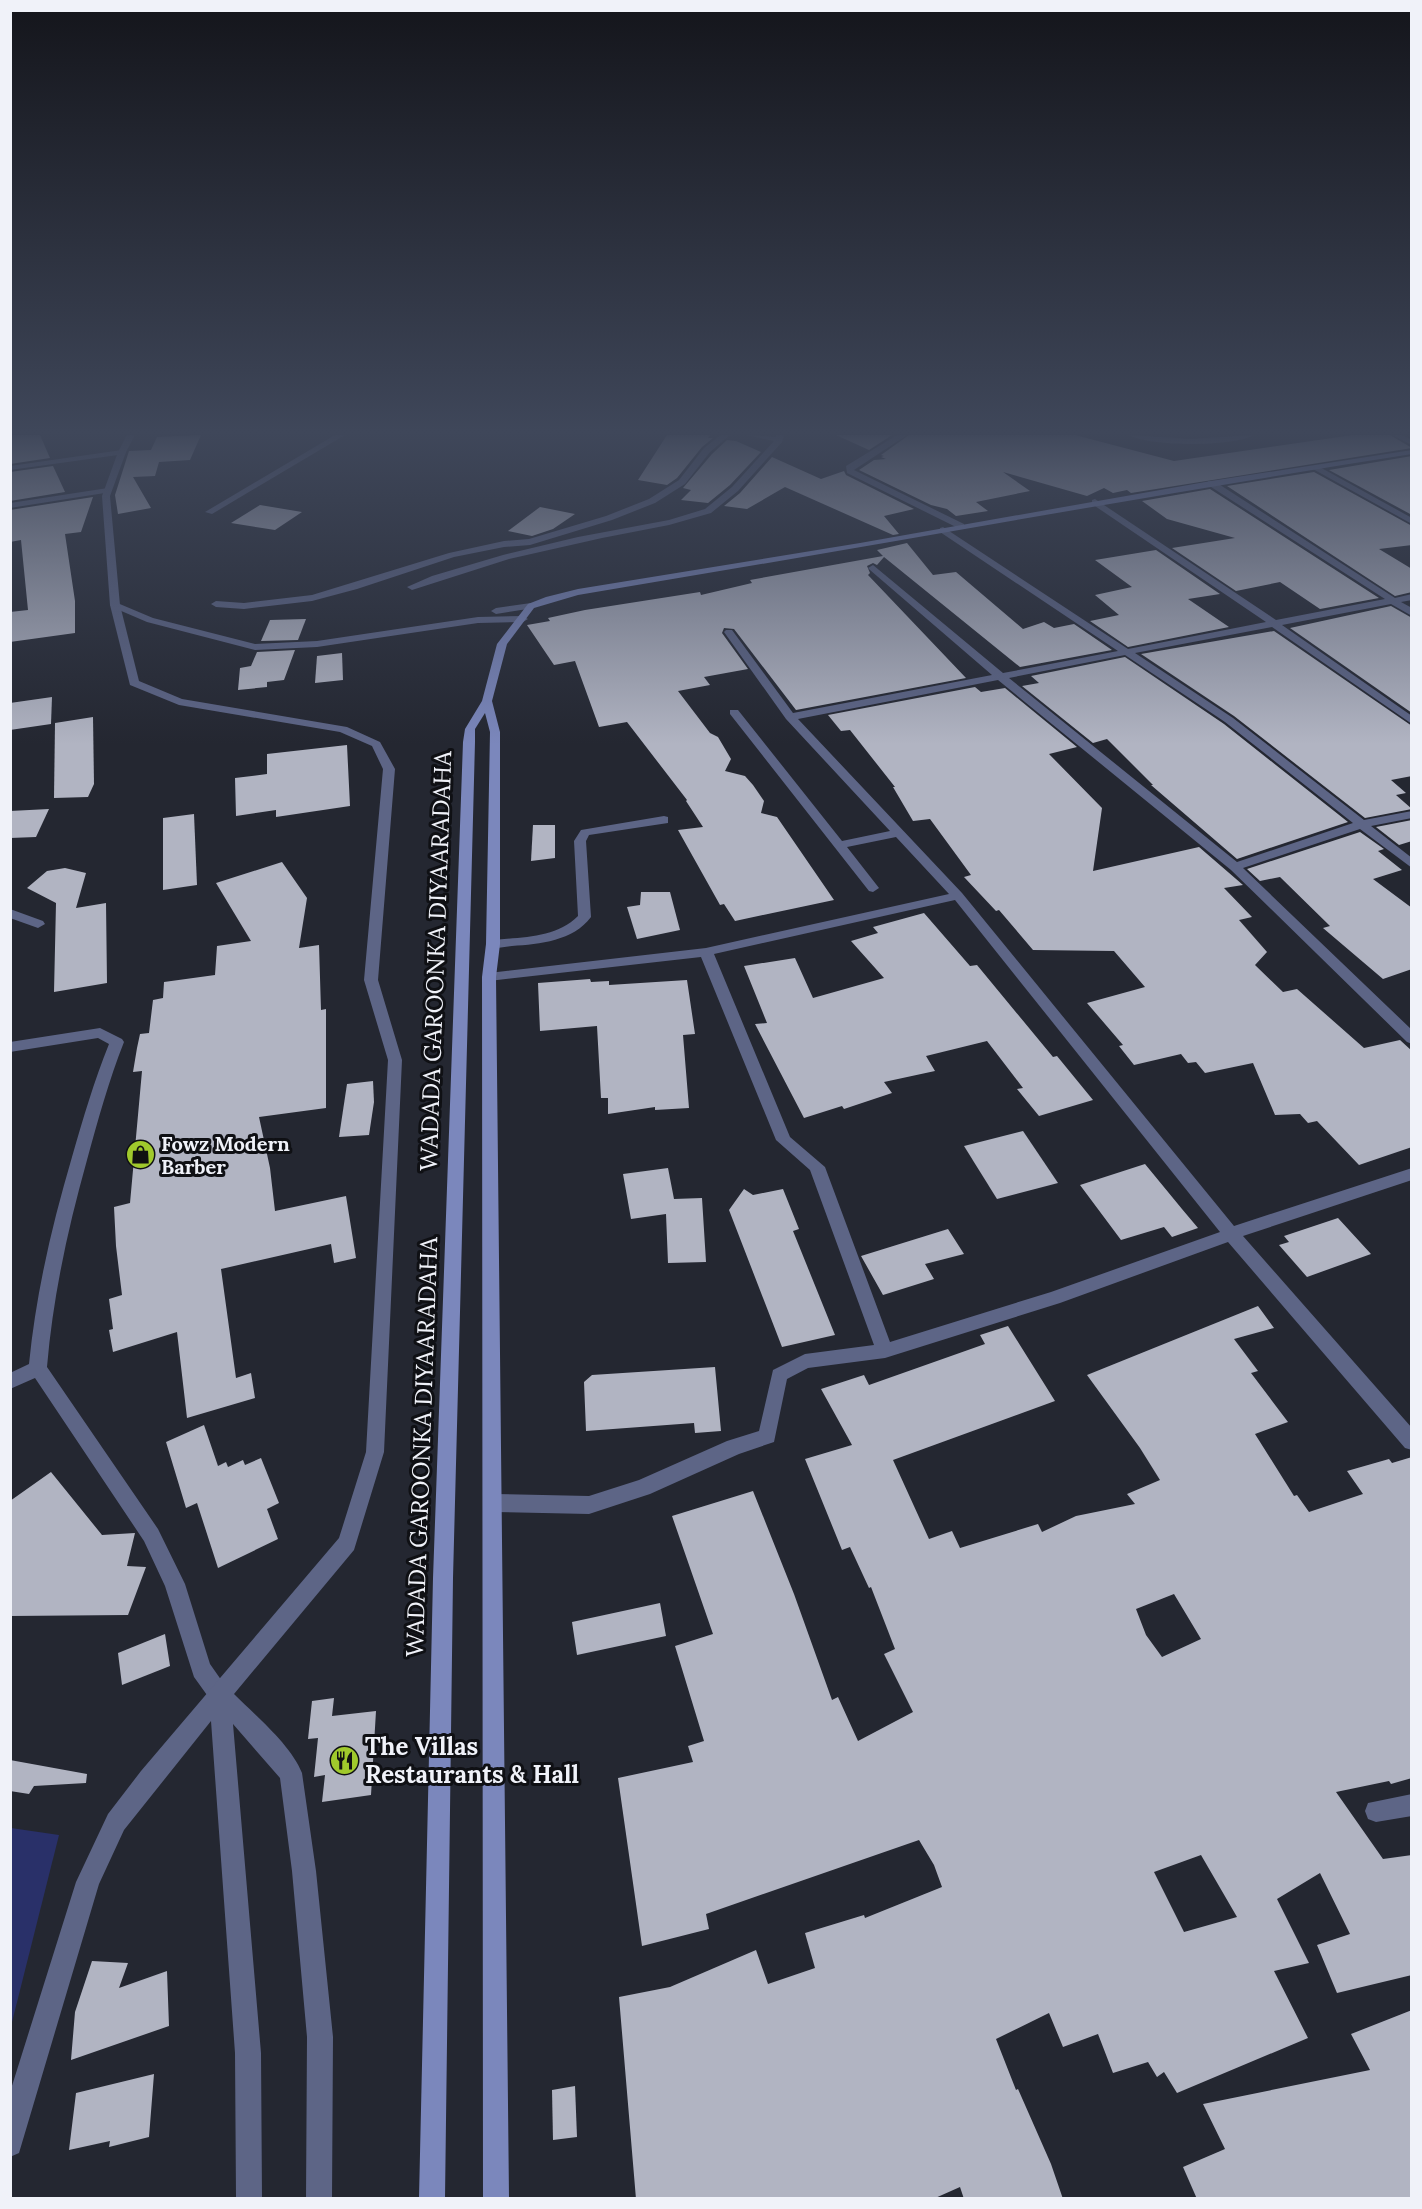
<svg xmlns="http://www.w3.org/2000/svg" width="1422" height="2209" font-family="Lora,serif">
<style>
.green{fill:#293069}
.building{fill:#b1b4c2;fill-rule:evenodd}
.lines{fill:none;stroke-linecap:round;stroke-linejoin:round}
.service{fill:#5d6586;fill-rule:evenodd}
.minor{fill:#5d6586;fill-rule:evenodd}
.secondary{fill:#7b87bc;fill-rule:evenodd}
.labels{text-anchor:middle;stroke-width:6;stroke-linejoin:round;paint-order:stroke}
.poi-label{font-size:20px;font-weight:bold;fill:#f0f2f9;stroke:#0f1014;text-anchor:start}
.near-street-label{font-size:24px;fill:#f0f2f9;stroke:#0f1014}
.near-poi-label{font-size:24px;font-weight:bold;fill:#f0f2f9;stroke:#0f1014;text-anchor:start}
</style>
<rect width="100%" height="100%" fill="#242731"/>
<path class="green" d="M11,1828L59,1835L11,2026L10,1828Z"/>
<g class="building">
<path d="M10,435H40L50,458L10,464Z"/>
<path d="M201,435L190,460L159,462L155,476L133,477L151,508L118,514L115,495L129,451L151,450L157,437Z"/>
<path d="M667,435H710L708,438H713L702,447L677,478L667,485L638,480Z"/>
<path d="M836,435H892L869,450Z"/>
<path d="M909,435H1075L1174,461L1353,435H1390L1412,448L1131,493L1127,490L1113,493L1104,488L1087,496L1003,472L1030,491L976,502L988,511L956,516L947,509L931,505L859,470L874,460L886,459L881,457L884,456L881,455Z"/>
<path d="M727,440L736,441L761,452L730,485L708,503L681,500L691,490L683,488L712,454Z"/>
<path d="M1412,456V515L1329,470Z"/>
<path d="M772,457L821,479L844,471L846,475L914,509L884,516L899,534L893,535L785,487L747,509L724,506L740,493Z"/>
<path d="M53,466L65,492L10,501V472Z"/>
<path d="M1314,472L1412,526V545L1379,549L1412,569V592L1395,596L1227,486Z"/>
<path d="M1210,489L1379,598L1320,609L1280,582L1236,591L1172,548L1235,538L1167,519L1142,501Z"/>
<path d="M93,497L81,532L65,534L75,601V633L10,642V612L28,610L21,540L10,542V510Z"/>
<path d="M260,505L302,512L275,530L231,523Z"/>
<path d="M540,507L575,514L553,529L532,536L508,531Z"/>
<path d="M907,543L933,575L956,572L1023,629L1044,622L1054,628L1074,624L1112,650L1020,667L884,557L877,565L873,563L867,566L870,573L868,575L966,678L796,710L734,629L724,628L722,633L748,669L704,677L710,685L678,691L710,733L718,737L731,759L725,771L745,776L753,785L764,801L761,813L777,817L834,900L735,921L724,904L720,905L678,830L703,827L686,801L687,800L627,722L599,727L575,661L554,665L527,625L550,621L548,618L585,610L700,592L701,595L752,583L750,580L883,556L877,550Z"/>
<path d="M1156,550L1220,594L1188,599L1229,627L1128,647L1090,621L1119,615L1095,595L1132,587L1095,560Z"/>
<path d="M1391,606L1412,618V713L1290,628Z"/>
<path d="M306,619L298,640L261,641L270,620Z"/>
<path d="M1274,631L1412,726V776L1391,780L1406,793L1396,795L1412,809L1365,818L1234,716L1141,654Z"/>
<path d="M295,650L284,680L267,682V687L238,690L240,668L251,666L257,652Z"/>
<path d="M342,653L343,680L315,683L317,656Z"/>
<path d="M1125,657L1224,724L1348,822L1237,859L1151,785H1153L1107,739L1093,743L1022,686L1039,683L1031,676Z"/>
<path d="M975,687L981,692L1005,688L1077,747L1049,754L1102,808L1093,871L1199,847L1243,885L1224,888L1252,917L1239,920L1267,952L1255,965L1283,992L1297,989L1364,1048L1400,1040L1412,1051V1147L1359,1165L1317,1121L1308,1123L1300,1114L1275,1115L1253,1063L1205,1073L1196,1062L1188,1063L1181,1054L1134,1065L1119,1046L1123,1045L1087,1003L1145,987L1114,951L1033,950L999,910L996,911L964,877L971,875L930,819L913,821L893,787H895L850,730L841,731L828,715Z"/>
<path d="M52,697L51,724L10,730V703Z"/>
<path d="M93,717L94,784L88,797L54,798L55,723Z"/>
<path d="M347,745L350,806L276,817V810L236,816L235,778L267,774V754Z"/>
<path d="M49,809L36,837L10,838V811Z"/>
<path d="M194,814L197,885L163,890V818Z"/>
<path d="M1412,820V841L1399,845L1376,827Z"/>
<path d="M533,825H555V858L531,861Z"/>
<path d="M1360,832L1384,849L1378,851L1402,870L1373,879L1412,908V969L1383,979L1323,928L1330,926L1280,877L1260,881L1247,869Z"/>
<path d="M282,862L307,898L299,948L319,945L321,1010L326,1009V1108L259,1117L270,1168L275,1211L346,1196L356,1258L334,1263L331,1244L221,1269L236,1378L251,1373L255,1398L187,1418L177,1332L113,1352L109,1330L113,1329L109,1299L122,1295L116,1246L114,1207L130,1203L142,1071L133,1072L137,1048L140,1034L149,1033L153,1000L163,998L164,982L215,975L217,946L251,941L216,883Z"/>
<path d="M65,868L86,873L76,908L106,903L107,983L54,992L56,903L27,888L47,871Z"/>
<path d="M641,892H670L680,930L637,939L627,907L640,905Z"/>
<path d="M924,913L970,966L977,965L1053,1057L1057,1056L1093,1100L1039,1116L1017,1089L1023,1088L987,1041L926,1056L935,1071L884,1082L892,1093L844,1109L842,1106L804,1118L755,1024L767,1023L744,966L795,958L813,998L884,978L851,941L878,933L873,927Z"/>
<path d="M590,979L591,982L609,981V985L687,980L695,1034L683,1035L689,1108L655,1110V1107L608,1114V1098H601L597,1026L540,1031L538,983Z"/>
<path d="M373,1081L374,1102L369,1135L339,1137L347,1084Z"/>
<path d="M1023,1131L1058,1183L997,1199L964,1146Z"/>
<path d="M1145,1164L1182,1209L1198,1228L1172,1237L1164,1227L1121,1240L1080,1185Z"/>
<path d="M668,1168L674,1199L702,1198L706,1262L668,1263L666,1214L631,1219L623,1174Z"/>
<path d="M744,1189L753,1195L783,1189L799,1229L793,1231L835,1335L782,1347L729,1210Z"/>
<path d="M1338,1218L1371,1254L1307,1277L1279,1245L1289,1242L1284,1236Z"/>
<path d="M948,1229L964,1254L925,1264L934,1279L883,1295L861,1256Z"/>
<path d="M1258,1306L1274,1328L1234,1339L1258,1371L1251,1373L1288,1422L1255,1434L1294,1496L1297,1495L1309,1512L1363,1494L1347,1471L1389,1459L1392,1463L1412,1457V1778L1391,1784L1389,1781L1336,1792L1383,1859L1412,1855V1975L1337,1993L1317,1945L1350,1934L1320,1873L1277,1899L1309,1963L1274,1971L1308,2038L1177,2093L1164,2072L1157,2077L1148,2062L1113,2073L1098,2034L1063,2047L1049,2013L996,2039L1016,2090L1018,2089L1051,2164L1063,2199H964L960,2187L933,2199H636L619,1997L670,1987L756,1950L768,1984L815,1968L805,1933L864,1915L865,1918L942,1887L934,1865L919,1840L706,1914L709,1929L642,1946L618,1778L693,1762L688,1746L704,1741L675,1646L713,1634L672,1516L753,1491L794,1594L832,1700L838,1697L858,1741L913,1712L884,1654L895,1649L871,1587L869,1588L850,1547L842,1550L805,1459L852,1445L821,1389L864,1375L869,1385L985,1344L980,1335L1008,1326L1055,1401L893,1460L929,1539L952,1531L960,1548L1038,1524L1042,1532L1076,1516L1135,1504L1127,1494L1160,1480L1140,1448L1087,1375ZM1174,1594L1201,1639L1162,1657L1146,1635L1136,1609ZM1201,1855L1237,1917L1184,1932L1154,1872Z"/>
<path d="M715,1367L721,1431L695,1433L694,1423L586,1431L584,1382L592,1375Z"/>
<path d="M204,1425L218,1466L226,1462L228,1467L243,1460L245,1465L261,1458L279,1503L267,1509L278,1539L218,1568L197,1503L186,1508L166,1442Z"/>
<path d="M51,1472L102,1535L135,1533L127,1566L146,1567L128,1615L10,1616V1501Z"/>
<path d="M660,1603L666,1636L577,1655L572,1622Z"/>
<path d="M165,1634L170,1666L122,1685L118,1653Z"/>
<path d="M334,1698L332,1716L376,1711L371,1795L322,1802L325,1775L314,1777L318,1738L308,1739L312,1701Z"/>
<path d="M10,1760L87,1774L86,1783L34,1786L29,1794L10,1791Z"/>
<path d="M92,1961L128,1963L119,1988L167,1971L169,2026L71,2060L75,2012Z"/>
<path d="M1412,2010V2199H1197L1183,2167L1225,2149L1203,2104L1370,2070L1351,2034Z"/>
<path d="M154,2074L149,2137L109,2147L110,2141L69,2150L76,2093Z"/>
<path d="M575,2086L577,2137L553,2140L552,2090Z"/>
</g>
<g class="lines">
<g class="service">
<path d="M335,435H345L212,514L205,512Z"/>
<path d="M1129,435L1191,439L1254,435C1232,447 1151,447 1129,435Z"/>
<path d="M1392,435H1402L1412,440V445Z"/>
<path d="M122,450L126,452L125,454L10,470V466Z"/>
<path d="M108,488H111V492L10,508V503Z"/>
<path d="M115,602L153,618L255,644L317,641L478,617L523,616L528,619L523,622L478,623L317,647L255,650L147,622L112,607L110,605Z"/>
<path d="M531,603L534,604V608L496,614L491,611L496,608Z"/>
<path d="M664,816L668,817V823L589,835L586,841L591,917C573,941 540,944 512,946C504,947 496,949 488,947L486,944L493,940C523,937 556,938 578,916L574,841L581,830Z"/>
<path d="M10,909L43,921L45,924L38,928L10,918Z"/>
<path d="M100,1028L122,1039L124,1042C109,1080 98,1120 87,1160C68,1228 53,1296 47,1367L158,1529L185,1584L210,1664L231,1694L228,1702L220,1705L212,1702L194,1677L165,1586L144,1541L35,1378L10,1389V1373L29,1364C36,1293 52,1225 72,1157C83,1119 94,1081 109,1044L98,1038L10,1052V1042Z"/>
</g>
<g class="minor">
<path d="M127,435H135L126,452L110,496L120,605L139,681L182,699L347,727L380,742L395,769L378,980L402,1060L384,1452L354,1550L234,1694C256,1716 291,1745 302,1773L316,1871L333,2037L332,2198H306L307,2037L292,1871L280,1778L233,1724L261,2053L262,2198H236L235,2053L211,1721L124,1830L99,1884L19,2153L10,2157L11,2089L76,1882L108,1814L141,1771L339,1538L366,1452L388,1060L364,980L383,769L372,746L340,732L179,705L130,685L110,605L102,496L118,452Z"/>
<path d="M721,435H730L710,452L685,484L655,503L612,520L530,545L504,547L454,557L357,589L312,601L244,609L216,607L211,604L216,601L244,603L312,595L449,553L504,541L529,539L606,516L649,499L679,480L704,448Z"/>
<path d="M746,435L776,437V435H784L782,442L738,491L711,513L669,525L602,538L509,559L412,590L407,587L432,576L503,555L578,537L669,520L705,509L732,487L774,441Z"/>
<path d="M897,435H907L854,470L964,524V528H958L847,473L846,466Z"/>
<path d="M1316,465L1412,518V524L1313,469L1312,467Z"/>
<path d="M1208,481H1214L1395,598L1412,594V600L1401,602L1412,608V616L1391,604L1282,625L1412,716V724L1272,627L1135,653L1233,718L1364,820L1412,811V818L1371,826L1412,858V868L1360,829L1243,868L1412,1030V1044L1407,1042L1231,870L998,680L798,719L962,893L1234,1226L1412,1168V1180L1243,1236L1412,1428V1450L1405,1448L1228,1242L1060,1303L885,1358L808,1368L787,1379L774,1442L739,1454L650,1494L589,1514L493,1512L486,1509L483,1503L486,1497L493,1494L589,1496L639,1480L727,1441L759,1431L773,1370L805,1354L874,1345L810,1170L776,1140L701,957L489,981L482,977L489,973L706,948L949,894L896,837L847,847L879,888L873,892L869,891L730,714V710H738L842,841L890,831L786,719L724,632L726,630H732L793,713L992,675L870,570L868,568L873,565L1003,673L1118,651L940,532V528L943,527L1128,649L1266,622L1092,504V500L1095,499L1276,620L1385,599L1208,485ZM1125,655L1225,722L1353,823L1237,862L1009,678ZM955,900L1220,1232L1051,1292L890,1342L825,1167L790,1137L714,954Z"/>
<path d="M1412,1794V1816L1376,1822L1368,1819L1365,1811L1368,1803Z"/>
</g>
<path class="secondary" d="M1412,450V454C1133,498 856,549 578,595L534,608L507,644L492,701L500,732V944L496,977L509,2198H483L482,977L486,944L490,732L485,713L475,729V742L453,1578L445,2198H419L433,1578L463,742L465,729L482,701L497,644L528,604L546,597L578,589L860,543L1211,481Z"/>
</g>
<linearGradient id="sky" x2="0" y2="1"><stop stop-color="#14151b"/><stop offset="0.58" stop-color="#3f475a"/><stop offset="1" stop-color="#3f475a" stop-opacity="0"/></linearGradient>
<rect width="1422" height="744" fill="url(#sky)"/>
<defs>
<symbol id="shop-disc" viewBox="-11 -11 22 22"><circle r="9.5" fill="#a0c92c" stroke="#0f1014"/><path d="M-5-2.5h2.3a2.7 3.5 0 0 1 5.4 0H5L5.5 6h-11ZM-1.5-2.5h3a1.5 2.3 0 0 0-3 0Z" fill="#111"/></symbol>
<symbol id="restaurant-disc" viewBox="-11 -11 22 22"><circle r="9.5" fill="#a0c92c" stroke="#0f1014"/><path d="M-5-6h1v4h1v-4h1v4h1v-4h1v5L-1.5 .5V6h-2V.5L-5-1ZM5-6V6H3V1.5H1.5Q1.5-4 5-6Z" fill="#111"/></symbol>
</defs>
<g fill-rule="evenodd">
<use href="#shop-disc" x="124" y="1138" width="33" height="33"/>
<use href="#restaurant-disc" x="328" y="1744" width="33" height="33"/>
</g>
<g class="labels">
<g class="poi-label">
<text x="161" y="1151">Fowz Modern<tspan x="161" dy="23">Barber</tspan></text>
</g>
<g class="near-street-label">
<text transform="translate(436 961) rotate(-88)" y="8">WADADA GAROONKA DIYAARADAHA</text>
<text transform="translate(422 1447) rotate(-88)" y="8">WADADA GAROONKA DIYAARADAHA</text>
</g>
<g class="near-poi-label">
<text x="365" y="1755">The Villas<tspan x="365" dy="28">Restaurants &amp; Hall</tspan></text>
</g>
</g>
<rect width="1422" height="2209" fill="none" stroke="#f0f2f9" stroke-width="24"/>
</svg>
